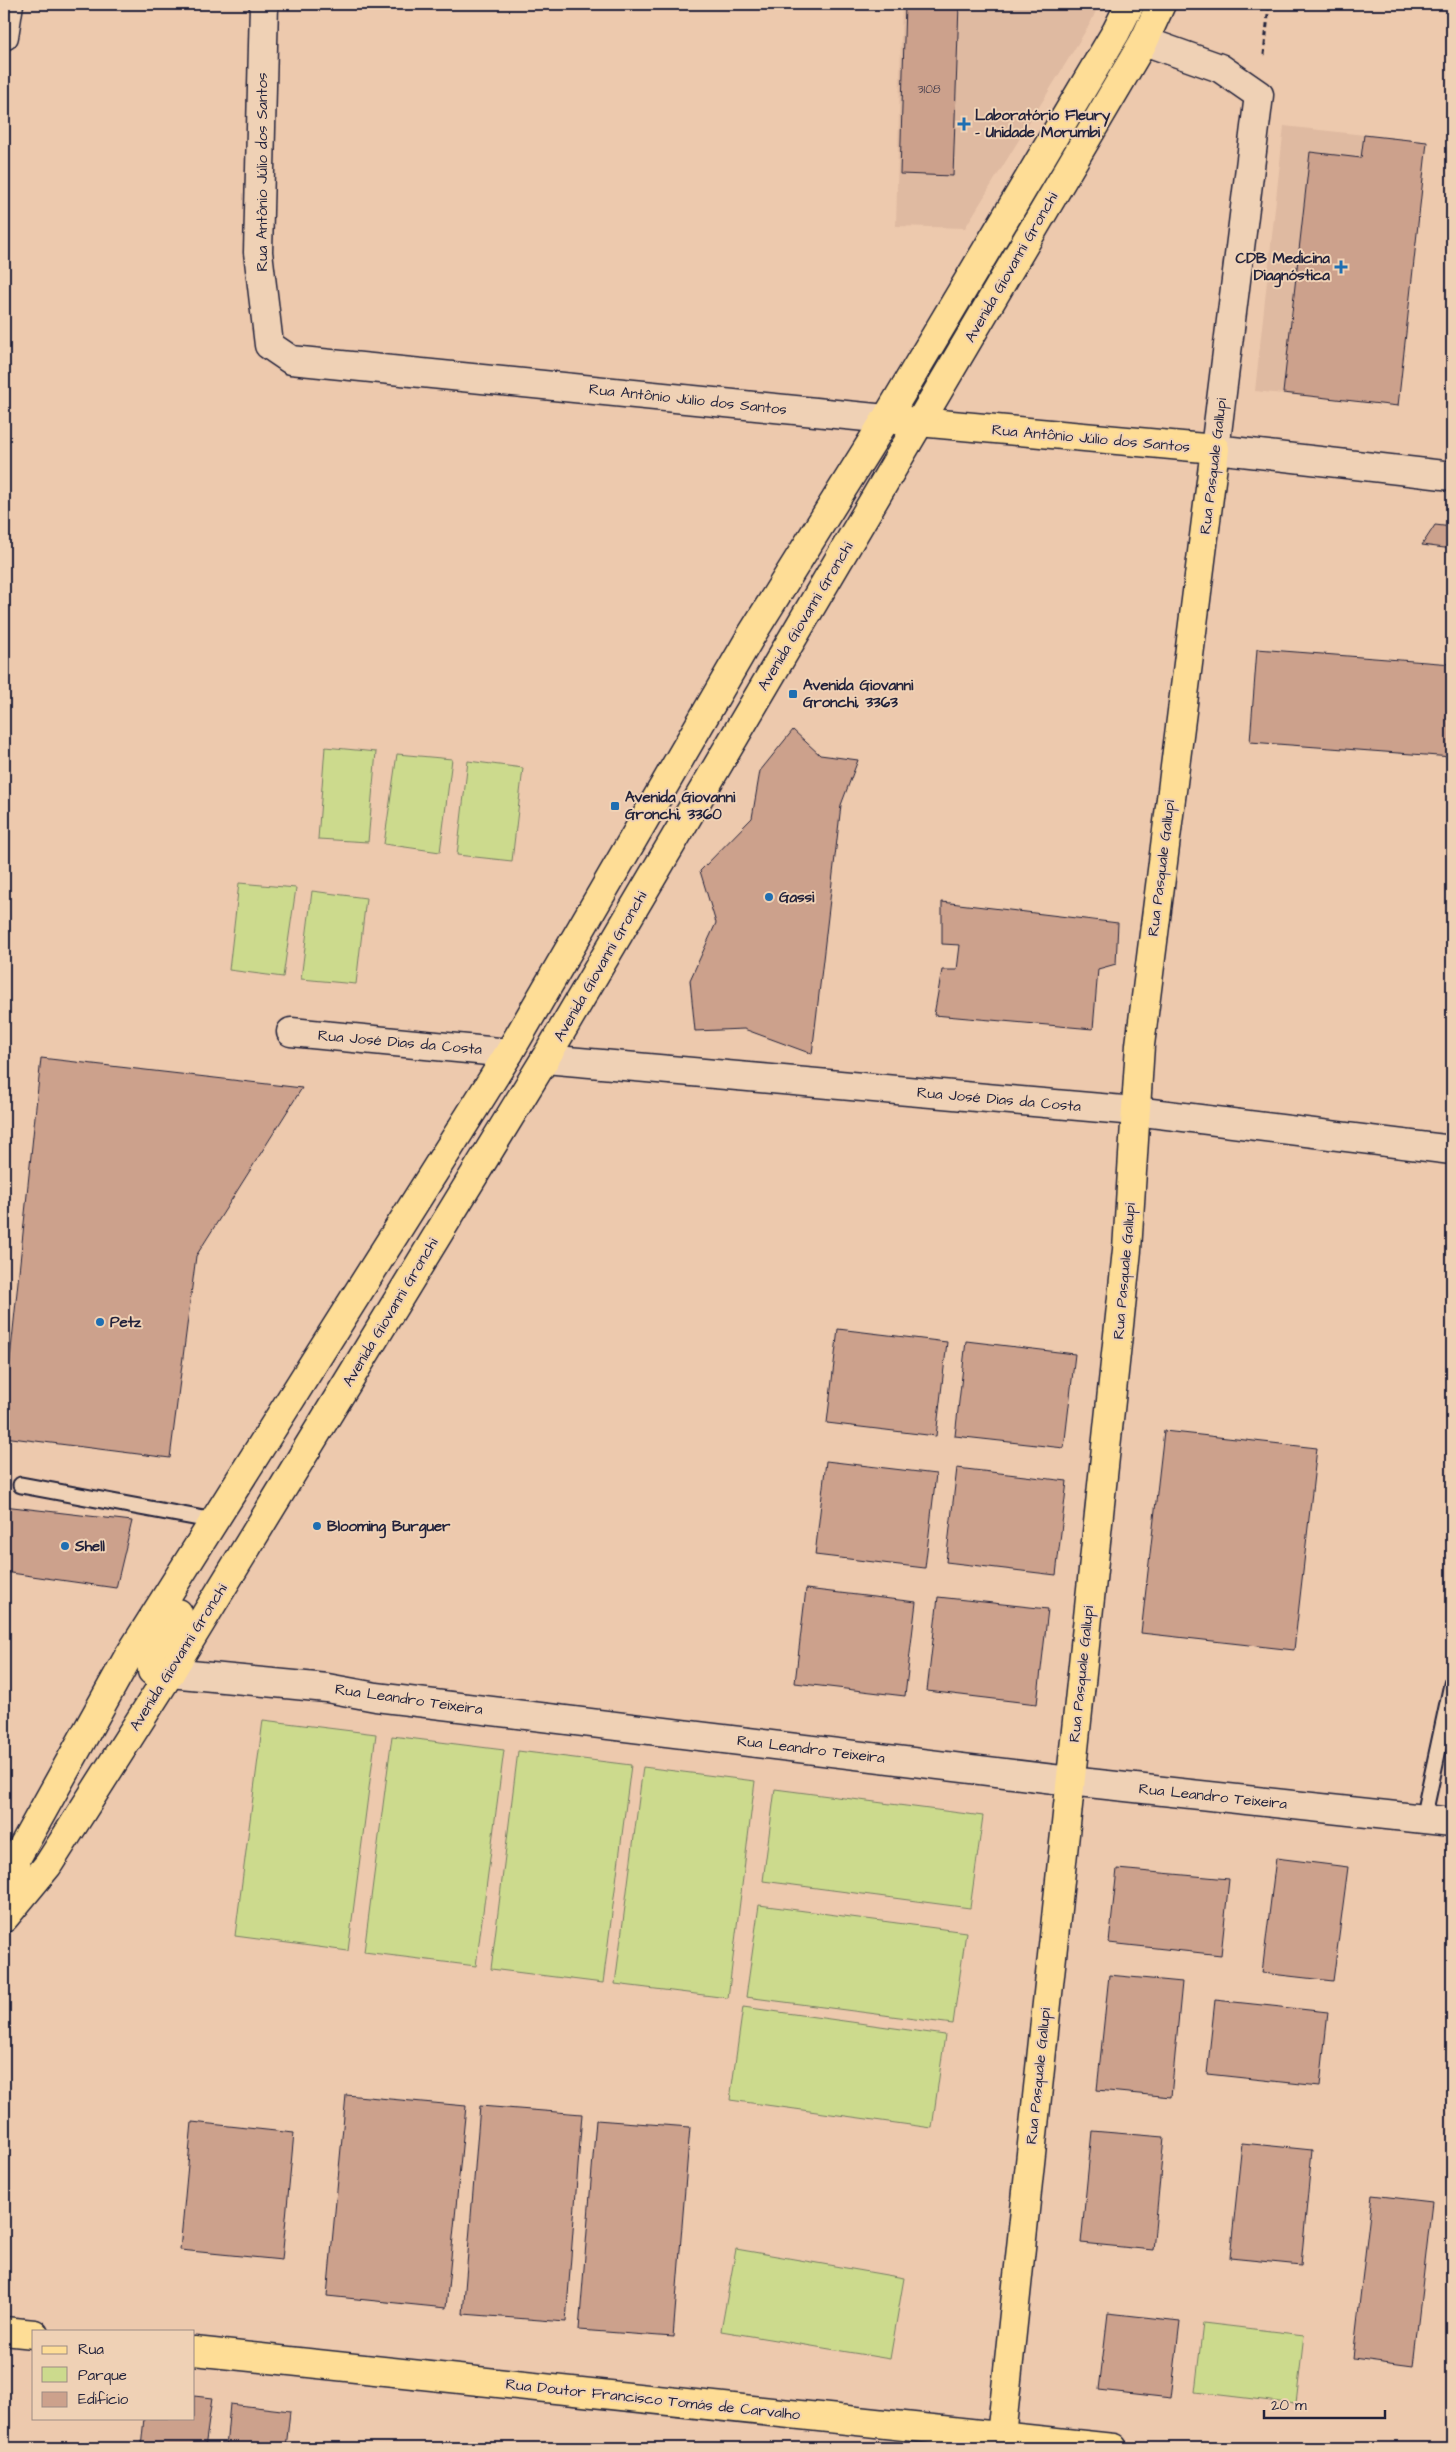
<svg xmlns="http://www.w3.org/2000/svg" width="1456" height="2452" font-family="'Architects Daughter',sans-serif">
<style>
.built{fill:#dfbaa1}
.green{fill:#ccda8d;stroke:#777e64}
.building{fill:#cca18c;stroke:#22223b}
.lines{fill:none;stroke-linecap:round;stroke-linejoin:round}
.lane-casing{stroke:#22223b;stroke-width:19}
.street-casing{stroke:#22223b;stroke-width:31}
.primary-casing{stroke:#22223b;stroke-width:31}
.path{stroke:#22223b;stroke-width:3;stroke-dasharray:5 4;stroke-linecap:butt}
.lane{stroke:#efd1b5;stroke-width:15}
.street{stroke:#efd1b5;stroke-width:28}
.primary{stroke:#fedd96;stroke-width:28}
.poi-dot{fill:#1f6fb2;stroke:#efd1b5;stroke-width:2}
.labels{text-anchor:middle;stroke-width:4;stroke-linejoin:round;paint-order:stroke}
.number-label{font-size:12px;fill:#4c424f}
.poi-label{font-size:15px;font-weight:bold;fill:#22223b;stroke:#efd1b5;text-anchor:start}
.street-label{font-size:15px;fill:#22223b;stroke:#efd1b5}
</style>
<rect width="100%" height="100%" fill="#edc9ad"/>
<filter id="ink" filterUnits="userSpaceOnUse"><feTurbulence type="fractalNoise" baseFrequency=".02" numOctaves="2"/><feDisplacementMap in="SourceGraphic" scale="10" xChannelSelector="R" yChannelSelector="G"/><feConvolveMatrix kernelMatrix="1 2 1 2 8 2 1 2 1" color-interpolation-filters="sRGB"/></filter>
<g filter="url(#ink)">
<g class="built">
<path d="M902,4H1099L1091,22L965,228L896,226Z"/>
<path d="M1284,126L1427,142L1398,406L1255,391Z"/>
</g>
<g class="green">
<path d="M325,747L376,752L368,842L318,839Z"/>
<path d="M397,754L452,759L440,852L384,844Z"/>
<path d="M468,761L523,768L512,861L457,855Z"/>
<path d="M239,883L296,888L283,977L229,970Z"/>
<path d="M312,891L366,898L356,984L301,979Z"/>
<path d="M263,1720L376,1734L348,1951L235,1936Z"/>
<path d="M392,1736L504,1750L476,1966L364,1952Z"/>
<path d="M518,1751L631,1765L603,1983L491,1969Z"/>
<path d="M643,1767L755,1781L728,1998L615,1984Z"/>
<path d="M775,1789L983,1816L970,1908L763,1881Z"/>
<path d="M759,1905L966,1932L953,2024L746,1997Z"/>
<path d="M743,2007L945,2035L932,2128L730,2100Z"/>
<path d="M736,2249L904,2278L890,2359L721,2331Z"/>
<path d="M1203,2323L1304,2335L1296,2404L1195,2392Z"/>
</g>
<g class="building">
<path d="M905,4H959L953,176L900,174Z"/>
<path d="M1364,135L1427,142L1398,406L1283,393L1310,152L1361,158Z"/>
<path d="M1435,525L1452,527V549L1422,545Z"/>
<path d="M1257,649L1452,664V757L1250,742Z"/>
<path d="M793,730L820,755L858,760L841,805L812,1054L744,1029L695,1031L690,980L716,923L700,871L752,818L760,771Z"/>
<path d="M942,902L1118,923L1116,964L1098,969L1093,1029L934,1015L942,970H957L960,945L942,944Z"/>
<path d="M41,1058L302,1088L196,1256L170,1458L4,1437V1388L7,1389Z"/>
<path d="M838,1329L947,1342L936,1436L827,1423Z"/>
<path d="M966,1341L1075,1354L1064,1448L955,1436Z"/>
<path d="M1164,1431L1317,1448L1294,1650L1141,1633Z"/>
<path d="M826,1461L936,1474L925,1568L815,1555Z"/>
<path d="M957,1468L1067,1481L1056,1575L946,1562Z"/>
<path d="M4,1506L132,1521L116,1588L4,1572Z"/>
<path d="M806,1589L916,1602L905,1696L795,1683Z"/>
<path d="M938,1597L1048,1609L1037,1704L927,1691Z"/>
<path d="M1276,1858L1348,1867L1333,1981L1262,1973Z"/>
<path d="M1117,1869L1229,1879L1221,1955L1109,1943Z"/>
<path d="M1109,1975L1182,1982L1171,2097L1097,2090Z"/>
<path d="M1215,2000L1328,2012L1320,2086L1207,2074Z"/>
<path d="M346,2095L466,2106L446,2308L327,2296Z"/>
<path d="M480,2106L582,2114L566,2322L463,2314Z"/>
<path d="M596,2120L690,2127L673,2337L579,2330Z"/>
<path d="M192,2122L294,2133L282,2260L180,2250Z"/>
<path d="M1092,2131L1164,2137L1153,2250L1081,2243Z"/>
<path d="M1242,2143L1312,2150L1301,2265L1230,2258Z"/>
<path d="M1372,2195L1432,2202L1413,2366L1353,2358Z"/>
<path d="M1108,2313L1180,2321L1171,2398L1099,2390Z"/>
<path d="M194,2396L212,2398L205,2448H141L144,2418H194Z"/>
<path d="M230,2404L290,2411L286,2448H226Z"/>
</g>
<g class="lines">
<defs>
<g id="lane">
<path d="M21,1485L215,1521"/>
<path d="M1423,1819L1452,1684"/>
</g>
<g id="street">
<path d="M264,4L258,252L269,345L291,360L886,419"/>
<path d="M4,36L9,4"/>
<path d="M1144,41L1220,68L1259,95L1215,449L1452,476"/>
<path d="M291,1032L509,1053"/>
<path d="M545,1059L1135,1111L1452,1150"/>
<path d="M170,1673L327,1688L376,1697L1070,1781L1452,1822"/>
</g>
<g id="primary">
<path d="M886,419L1215,449L1140,1045L1127,1250L1001,2436"/>
<path d="M170,1673L157,1674L152,1671C148,1655 170,1627 178,1613"/>
<path d="M10,1909L17,1857L127,1659L509,1053L752,634L886,419L1116,32L1130,4"/>
<path d="M4,1918L48,1865L170,1673L545,1059L1144,41L1161,4"/>
<path d="M4,2331L34,2334"/>
<path d="M194,2351L1113,2448"/>
</g>
</defs>
<use href="#lane" class="lane-casing"/>
<use href="#street" class="street-casing"/>
<use href="#primary" class="primary-casing"/>
<path class="path" d="M1264,55L1269,4"/>
<use href="#lane" class="lane"/>
<use href="#street" class="street"/>
<use href="#primary" class="primary"/>
</g>
</g>
<g class="poi-dot">
<path d="M961.5 116.5h5v5h5v5h-5v5h-5v-5h-5v-5h5z"/>
<path d="M1338.5 259.5h5v5h5v5h-5v5h-5v-5h-5v-5h5z"/>
<rect x="788" y="689" width="10" height="10" rx="2.5"/>
<rect x="610" y="801" width="10" height="10" rx="2.5"/>
<circle cx="769" cy="897" r="5"/>
<circle cx="100" cy="1322" r="5"/>
<circle cx="317" cy="1526" r="5"/>
<circle cx="65" cy="1546" r="5"/>
</g>
<g class="labels">
<g class="number-label">
<text x="929" y="93">3108</text>
</g>
<g class="poi-label">
<text x="975" y="120">Laboratório Fleury<tspan x="975" dy="17">- Unidade Morumbi</tspan></text>
<text x="1330" y="263" text-anchor="end">CDB Medicina<tspan x="1330" dy="17">Diagnóstica</tspan></text>
<text x="803" y="690">Avenida Giovanni<tspan x="803" dy="17">Gronchi, 3363</tspan></text>
<text x="625" y="802">Avenida Giovanni<tspan x="625" dy="17">Gronchi, 3360</tspan></text>
<text x="779" y="902">Gassi</text>
<text x="110" y="1327">Petz</text>
<text x="327" y="1531">Blooming Burguer</text>
<text x="75" y="1551">Shell</text>
</g>
<g class="street-label">
<text transform="translate(262 172) rotate(-90)" y="5">Rua Antônio Júlio dos Santos</text>
<text transform="translate(1011 267) rotate(-60)" y="5">Avenida Giovanni Gronchi</text>
<text transform="translate(688 399) rotate(6)" y="5">Rua Antônio Júlio dos Santos</text>
<text transform="translate(1091 438) rotate(5)" y="5">Rua Antônio Júlio dos Santos</text>
<text transform="translate(1213 466) rotate(-83)" y="5">Rua Pasquale Gallupi</text>
<text transform="translate(805 616) rotate(-59)" y="5">Avenida Giovanni Gronchi</text>
<text transform="translate(1161 868) rotate(-83)" y="5">Rua Pasquale Gallupi</text>
<text transform="translate(600 966) rotate(-60)" y="5">Avenida Giovanni Gronchi</text>
<text transform="translate(400 1042) rotate(5)" y="5">Rua José Dias da Costa</text>
<text transform="translate(999 1099) rotate(5)" y="5">Rua José Dias da Costa</text>
<text transform="translate(1124 1271) rotate(-85)" y="5">Rua Pasquale Gallupi</text>
<text transform="translate(390 1312) rotate(-59)" y="5">Avenida Giovanni Gronchi</text>
<text transform="translate(178 1657) rotate(-58)" y="5">Avenida Giovanni Gronchi</text>
<text transform="translate(1081 1674) rotate(-84)" y="5">Rua Pasquale Gallupi</text>
<text transform="translate(409 1699) rotate(8)" y="5">Rua Leandro Teixeira</text>
<text transform="translate(811 1749) rotate(7)" y="5">Rua Leandro Teixeira</text>
<text transform="translate(1213 1796) rotate(6)" y="5">Rua Leandro Teixeira</text>
<text transform="translate(1038 2076) rotate(-84)" y="5">Rua Pasquale Gallupi</text>
<text transform="translate(653 2399) rotate(6)" y="5">Rua Doutor Francisco Tomás de Carvalho</text>
</g>
</g>
<rect width="1456" height="2452" fill="none" stroke="#efd1b5" stroke-width="20"/>
<rect x="10" y="10" width="1436" height="2432" fill="none" stroke="#22223b" stroke-width="2" filter="url(#ink)"/>
<rect x="32" y="2330" width="162" height="90" fill="#efd1b5" stroke="#9d8b84"/>
<rect x="42" y="2346" width="25" height="8" fill="#fedd96" stroke="#9d8b84"/>
<text x="78" y="2354" font-size="15" fill="#22223b">Rua</text>
<rect x="42" y="2367" width="25" height="15" fill="#ccda8d" stroke="#9d8b84"/>
<text x="78" y="2380" font-size="15" fill="#22223b">Parque</text>
<rect x="42" y="2392" width="25" height="15" fill="#cca18c" stroke="#9d8b84"/>
<text x="78" y="2404" font-size="15" fill="#22223b">Edifício</text>
<path d="M1264 2410v8h121v-8" fill="none" stroke="#22223b" stroke-width="2.5"/>
<text x="1271" y="2410" font-size="15" fill="#22223b" stroke="#efd1b5" stroke-width="4" paint-order="stroke">20 m</text>
</svg>
